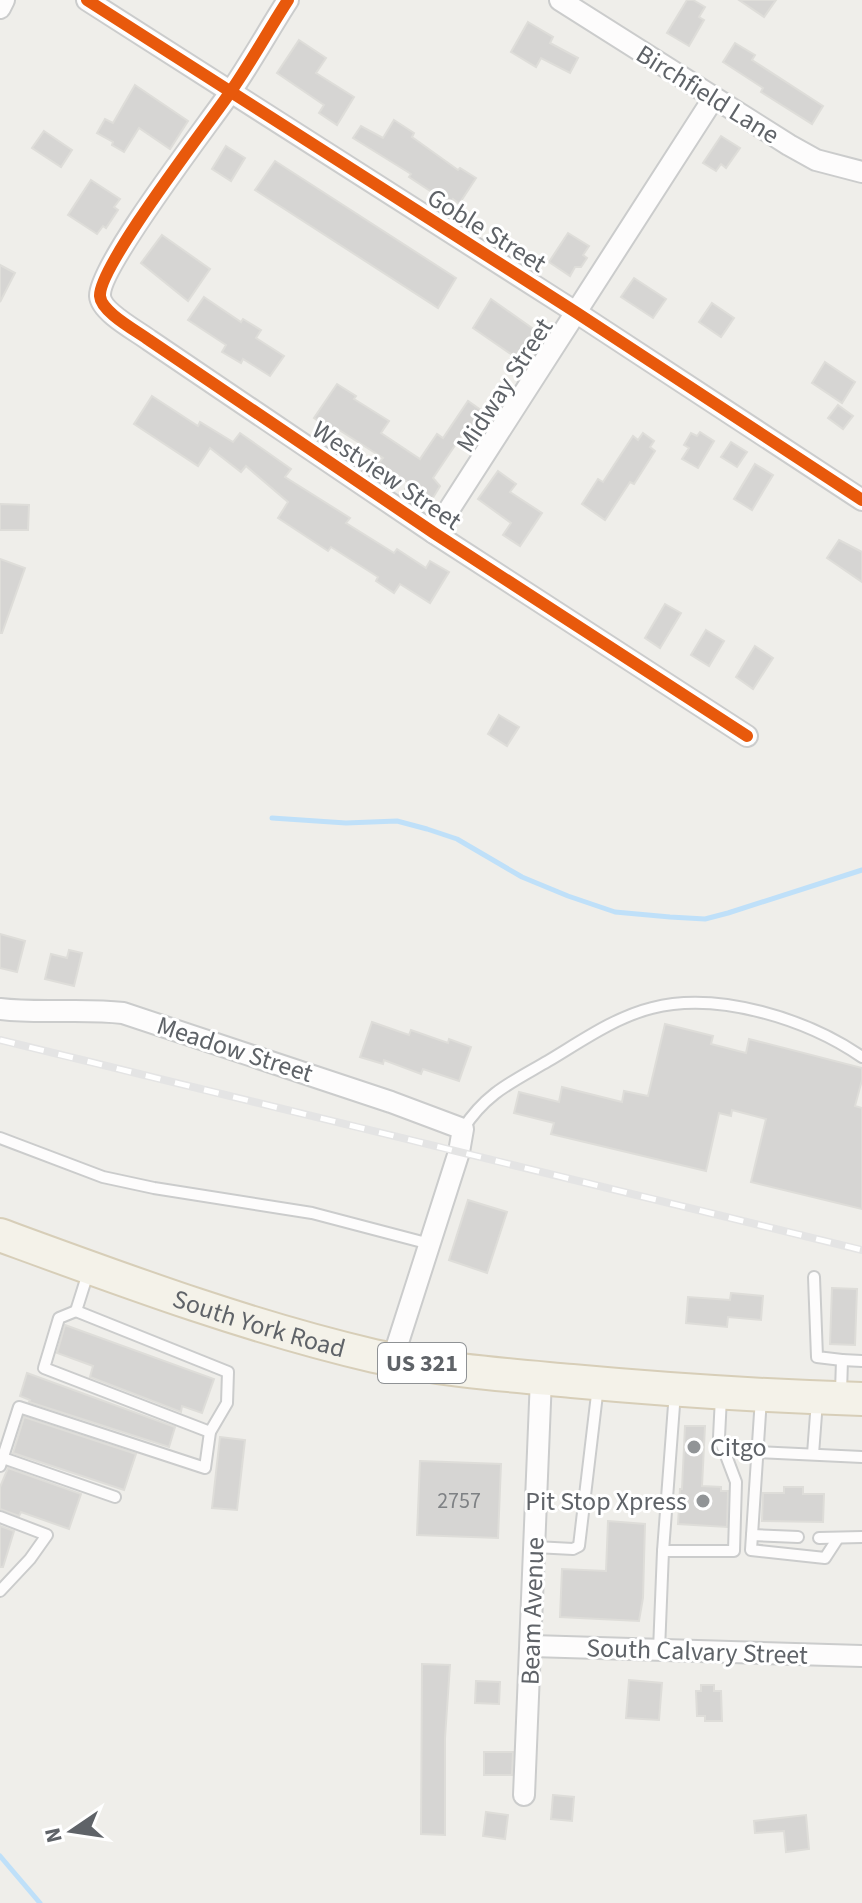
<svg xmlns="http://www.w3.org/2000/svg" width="862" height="1903" font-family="'Source Sans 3',sans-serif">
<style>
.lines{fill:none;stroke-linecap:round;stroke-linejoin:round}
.stream{stroke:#bfe0f9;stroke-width:5}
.building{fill:#d6d5d3;stroke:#deddd9;stroke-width:2}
.lane-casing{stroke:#cbcccc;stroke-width:14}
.street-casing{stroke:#cbcccc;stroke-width:24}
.primary-casing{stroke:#d7ceb8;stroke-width:36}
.lane{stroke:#fdfcfc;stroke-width:10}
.street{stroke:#fdfcfc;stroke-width:20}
.primary{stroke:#f4f2e9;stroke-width:32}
.rail-casing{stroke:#e4e4e4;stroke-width:8}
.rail{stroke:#fff;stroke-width:5;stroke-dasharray:15;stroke-linecap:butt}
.cycleway-casing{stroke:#fff;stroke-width:17}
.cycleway{stroke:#e8590c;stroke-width:12}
.poi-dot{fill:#919496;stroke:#fff;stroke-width:3}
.labels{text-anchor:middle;stroke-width:6;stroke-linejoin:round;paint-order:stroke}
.number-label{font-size:22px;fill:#7e8184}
.shield{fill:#fff;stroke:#8f9295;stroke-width:2}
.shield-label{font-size:24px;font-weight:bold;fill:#5f6368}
.street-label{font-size:26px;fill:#5f6368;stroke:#fff}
.poi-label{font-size:26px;fill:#5f6368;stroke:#fff;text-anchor:start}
</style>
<rect width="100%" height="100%" fill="#efeeea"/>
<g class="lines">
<g class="stream">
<path d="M272,818L346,823L397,821L427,829L457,839L522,877L568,896L615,912L670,917L705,919L728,913L862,870"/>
<path d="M0,1856L40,1903"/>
</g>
</g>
<g class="building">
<path d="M687,0H693L705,7L699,17L704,20L689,46L667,33Z"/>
<path d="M739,0H776L764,17Z"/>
<path d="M528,22L553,37L550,43L578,58L570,73L541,58L536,67L511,52Z"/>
<path d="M299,40L326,58L316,73L354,97L337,125L319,113L324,105L277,73Z"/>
<path d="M735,43L755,55L752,60L823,106L812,124L761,92L763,88L723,62Z"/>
<path d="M135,85L188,121L170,149L139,128L124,152L112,145L113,142L97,133L105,119L113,123Z"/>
<path d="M394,120L414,133L412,137L458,170L460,168L476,178L459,204L453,199L450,204L409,177L411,174L353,138L361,126L383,138Z"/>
<path d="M44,131L72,150L61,167L32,148Z"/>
<path d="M721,136L740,148L726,168L721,164L716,171L703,163Z"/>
<path d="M226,146L245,158L231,181L212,169Z"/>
<path d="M275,161L456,278L438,308L255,190Z"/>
<path d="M91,180L120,199L114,207L118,210L106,228L103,226L97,234L68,215Z"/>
<path d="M568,233L589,246L583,255L587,258L581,267H575L570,276L549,262Z"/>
<path d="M162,235L210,269L188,301L141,263Z"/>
<path d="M0,265L15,273L0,302Z"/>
<path d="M634,278L666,299L653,318L621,297Z"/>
<path d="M204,297L241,322L243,319L261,330L256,338L284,356L270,376L243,359L241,363L222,352L226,345L188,320Z"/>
<path d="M491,299L539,333L521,361L473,328Z"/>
<path d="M712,303L734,318L721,337L699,322Z"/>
<path d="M825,362L855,382L842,403L812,383Z"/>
<path d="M337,384L356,396L354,399L389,421L381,433L420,459L437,434L443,438L468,401L485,413L470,435L464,432L433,478L440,486L431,501L426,498L425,501L405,489L409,483L379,463L383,458L336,428L333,431L314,418Z"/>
<path d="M152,396L198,426L200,422L233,442L240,433L291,469L285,477L350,518L346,523L394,553L397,549L426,568L430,561L449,572L430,603L400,584L394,593L376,581L378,577L331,547L328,551L278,518L288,502L246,466L241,472L210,448L198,466L134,424Z"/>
<path d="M838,405L853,416L843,429L828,418Z"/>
<path d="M700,432L714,441L698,468L682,459L689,448L684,445L691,433L697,436Z"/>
<path d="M643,433L654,441L650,447L655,451L634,484L630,482L605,520L582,504L598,479L603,482L633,436L638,440Z"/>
<path d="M731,442L747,452L737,467L721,457Z"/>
<path d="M755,464L773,475L752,510L734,499Z"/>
<path d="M498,471L516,484L510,492L542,513L520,546L503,535L511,523L478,499Z"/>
<path d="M0,504L29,505L28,530H0Z"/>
<path d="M839,540L862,552V582L827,558Z"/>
<path d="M0,559L25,568L2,633H0Z"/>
<path d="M665,604L681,613L660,648L645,638Z"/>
<path d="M706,630L724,641L709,666L691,655Z"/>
<path d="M755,646L773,658L753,689L736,677Z"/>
<path d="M499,715L519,727L507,746L488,734Z"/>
<path d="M0,934L25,941L17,972L0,968Z"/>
<path d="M69,950L82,953L74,986L45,979L51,954L67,958Z"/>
<path d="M372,1022L409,1035L411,1030L448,1043L449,1039L471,1047L459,1081L423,1069L421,1074L384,1060L383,1064L360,1057Z"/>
<path d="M665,1024L713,1036L711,1044L746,1053L749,1039L862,1068V1080L855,1106L862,1108V1209L751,1182L766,1119L732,1110L731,1116L719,1113L706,1171L551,1134L554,1123L514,1113L519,1092L559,1102L562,1087L622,1102L624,1091L648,1096Z"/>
<path d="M468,1200L507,1212L487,1273L449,1260Z"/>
<path d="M832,1288L857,1289L855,1345L830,1344Z"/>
<path d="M731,1293L763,1296L761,1320L728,1317L727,1327L686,1323L688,1297L730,1300Z"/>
<path d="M65,1325L214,1379L202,1413L182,1406L181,1412L90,1377L93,1366L57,1353Z"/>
<path d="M27,1373L175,1427L169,1447L29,1402L30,1400L20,1396Z"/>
<path d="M24,1417L136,1454L124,1490L13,1453Z"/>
<path d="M685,1426H705L702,1486L721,1487V1491H728L727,1527L678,1524L680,1489H682Z"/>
<path d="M220,1437L245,1440L237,1510L212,1508Z"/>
<path d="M420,1461L501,1464L498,1538L417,1535Z"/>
<path d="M8,1468L81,1494L69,1529L21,1512L19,1516L0,1509V1487Z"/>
<path d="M784,1487H803V1494H824L823,1522L762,1521L763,1493H784Z"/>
<path d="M608,1521L645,1524L643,1598L639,1621L560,1617L562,1569L606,1571Z"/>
<path d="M0,1526L14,1531L3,1567H0Z"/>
<path d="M422,1664L450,1665L445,1738V1835L421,1834Z"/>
<path d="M629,1680L662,1683L659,1720L626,1718Z"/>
<path d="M476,1681L500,1682L499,1704L475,1703Z"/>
<path d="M701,1685H714V1691H721L722,1721H705V1716H697L696,1691H701Z"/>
<path d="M484,1752H513L512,1775H484Z"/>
<path d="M553,1795L574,1797L572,1821L551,1819Z"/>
<path d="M486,1812L508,1815L505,1839L483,1836Z"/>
<path d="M806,1815L809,1849L786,1852L784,1831L755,1833L754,1821Z"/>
</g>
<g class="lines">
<defs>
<g id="lane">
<path d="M463,1129C486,1093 512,1082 548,1061C580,1042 615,1017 652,1008C718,991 807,1019 862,1057"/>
<path d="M0,1138L103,1177L154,1188L312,1213L430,1244"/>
<path d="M814,1277L817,1357L842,1360L841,1392"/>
<path d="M76,1311L59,1318L44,1368L210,1432"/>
<path d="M842,1360L862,1361"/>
<path d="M675,1392L663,1551H734L736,1482L719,1437L721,1397"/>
<path d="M761,1398L751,1550L825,1558L838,1538"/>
<path d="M758,1452L862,1457"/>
<path d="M813,1454L817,1401"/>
<path d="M3,1458L115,1497"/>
<path d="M0,1466L19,1407L205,1468L210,1432L227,1403L228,1372L76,1311L88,1273"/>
<path d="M0,1517L47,1535L30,1559L0,1591"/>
<path d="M752,1535L798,1537"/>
<path d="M819,1538L862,1537"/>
<path d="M535,1547L573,1549L579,1546L598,1386"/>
<path d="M659,1650L663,1551"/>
</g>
<g id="street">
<path d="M87,0L577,313L862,500"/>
<path d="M288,0C268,31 250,64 229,94C207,126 98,267 100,296C101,312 137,331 149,340L434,533L747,736"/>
<path d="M560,0L789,145L816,160L862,172"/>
<path d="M0,8L4,0"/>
<path d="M434,533L713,99"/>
<path d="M0,1009C41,1014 82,1008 123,1013L391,1102L463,1129L459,1152L393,1358"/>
<path d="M532,1646L862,1656"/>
<path d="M524,1795L541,1378"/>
</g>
<g id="primary">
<path id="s1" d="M0,1235C123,1280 246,1326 374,1356C439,1370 507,1375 572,1381C669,1390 765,1396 862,1399"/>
</g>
</defs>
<use href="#lane" class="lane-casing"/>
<use href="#street" class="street-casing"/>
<use href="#primary" class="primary-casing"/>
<use href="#lane" class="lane"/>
<use href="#street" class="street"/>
<use href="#primary" class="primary"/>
<defs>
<path id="rail" d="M0,1040L862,1250"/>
</defs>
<use href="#rail" class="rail-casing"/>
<use href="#rail" class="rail"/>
<defs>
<g id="cycleway">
<path d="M87,0L577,313L862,500"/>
<path d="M288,0C268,31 250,64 229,94C207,126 98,267 100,296C101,312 137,331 149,340L434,533L747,736"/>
</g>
</defs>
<use href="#cycleway" class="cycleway-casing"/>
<use href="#cycleway" class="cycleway"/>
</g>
<g class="poi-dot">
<circle cx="694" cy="1447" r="8"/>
<circle cx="703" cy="1501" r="8"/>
</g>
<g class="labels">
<g class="number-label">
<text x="459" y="1508">2757</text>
</g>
<rect class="shield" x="378" y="1343" width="88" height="40" rx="6"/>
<g class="shield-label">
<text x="422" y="1371">US 321</text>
</g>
<g class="street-label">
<text transform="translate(708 94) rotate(32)" y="9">Birchfield Lane</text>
<text transform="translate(487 230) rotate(32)" y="9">Goble Street</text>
<text transform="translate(504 385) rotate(-57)" y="9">Midway Street</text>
<text transform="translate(387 475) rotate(34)" y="9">Westview Street</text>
<text transform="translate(235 1049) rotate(18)" y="9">Meadow Street</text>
<text dy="9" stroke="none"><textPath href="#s1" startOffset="274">South York Road</textPath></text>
<text transform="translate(532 1611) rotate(-88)" y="9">Beam Avenue</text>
<text transform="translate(697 1651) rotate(2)" y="9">South Calvary Street</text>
</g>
<g class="poi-label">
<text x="710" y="1456">Citgo</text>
<text x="687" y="1510" text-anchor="end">Pit Stop Xpress</text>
</g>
</g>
<g transform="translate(72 1831) rotate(257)" stroke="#ffffff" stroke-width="6" paint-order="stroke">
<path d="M0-6L14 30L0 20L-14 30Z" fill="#5f6368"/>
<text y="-12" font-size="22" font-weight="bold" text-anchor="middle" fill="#5f6368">N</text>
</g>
</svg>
